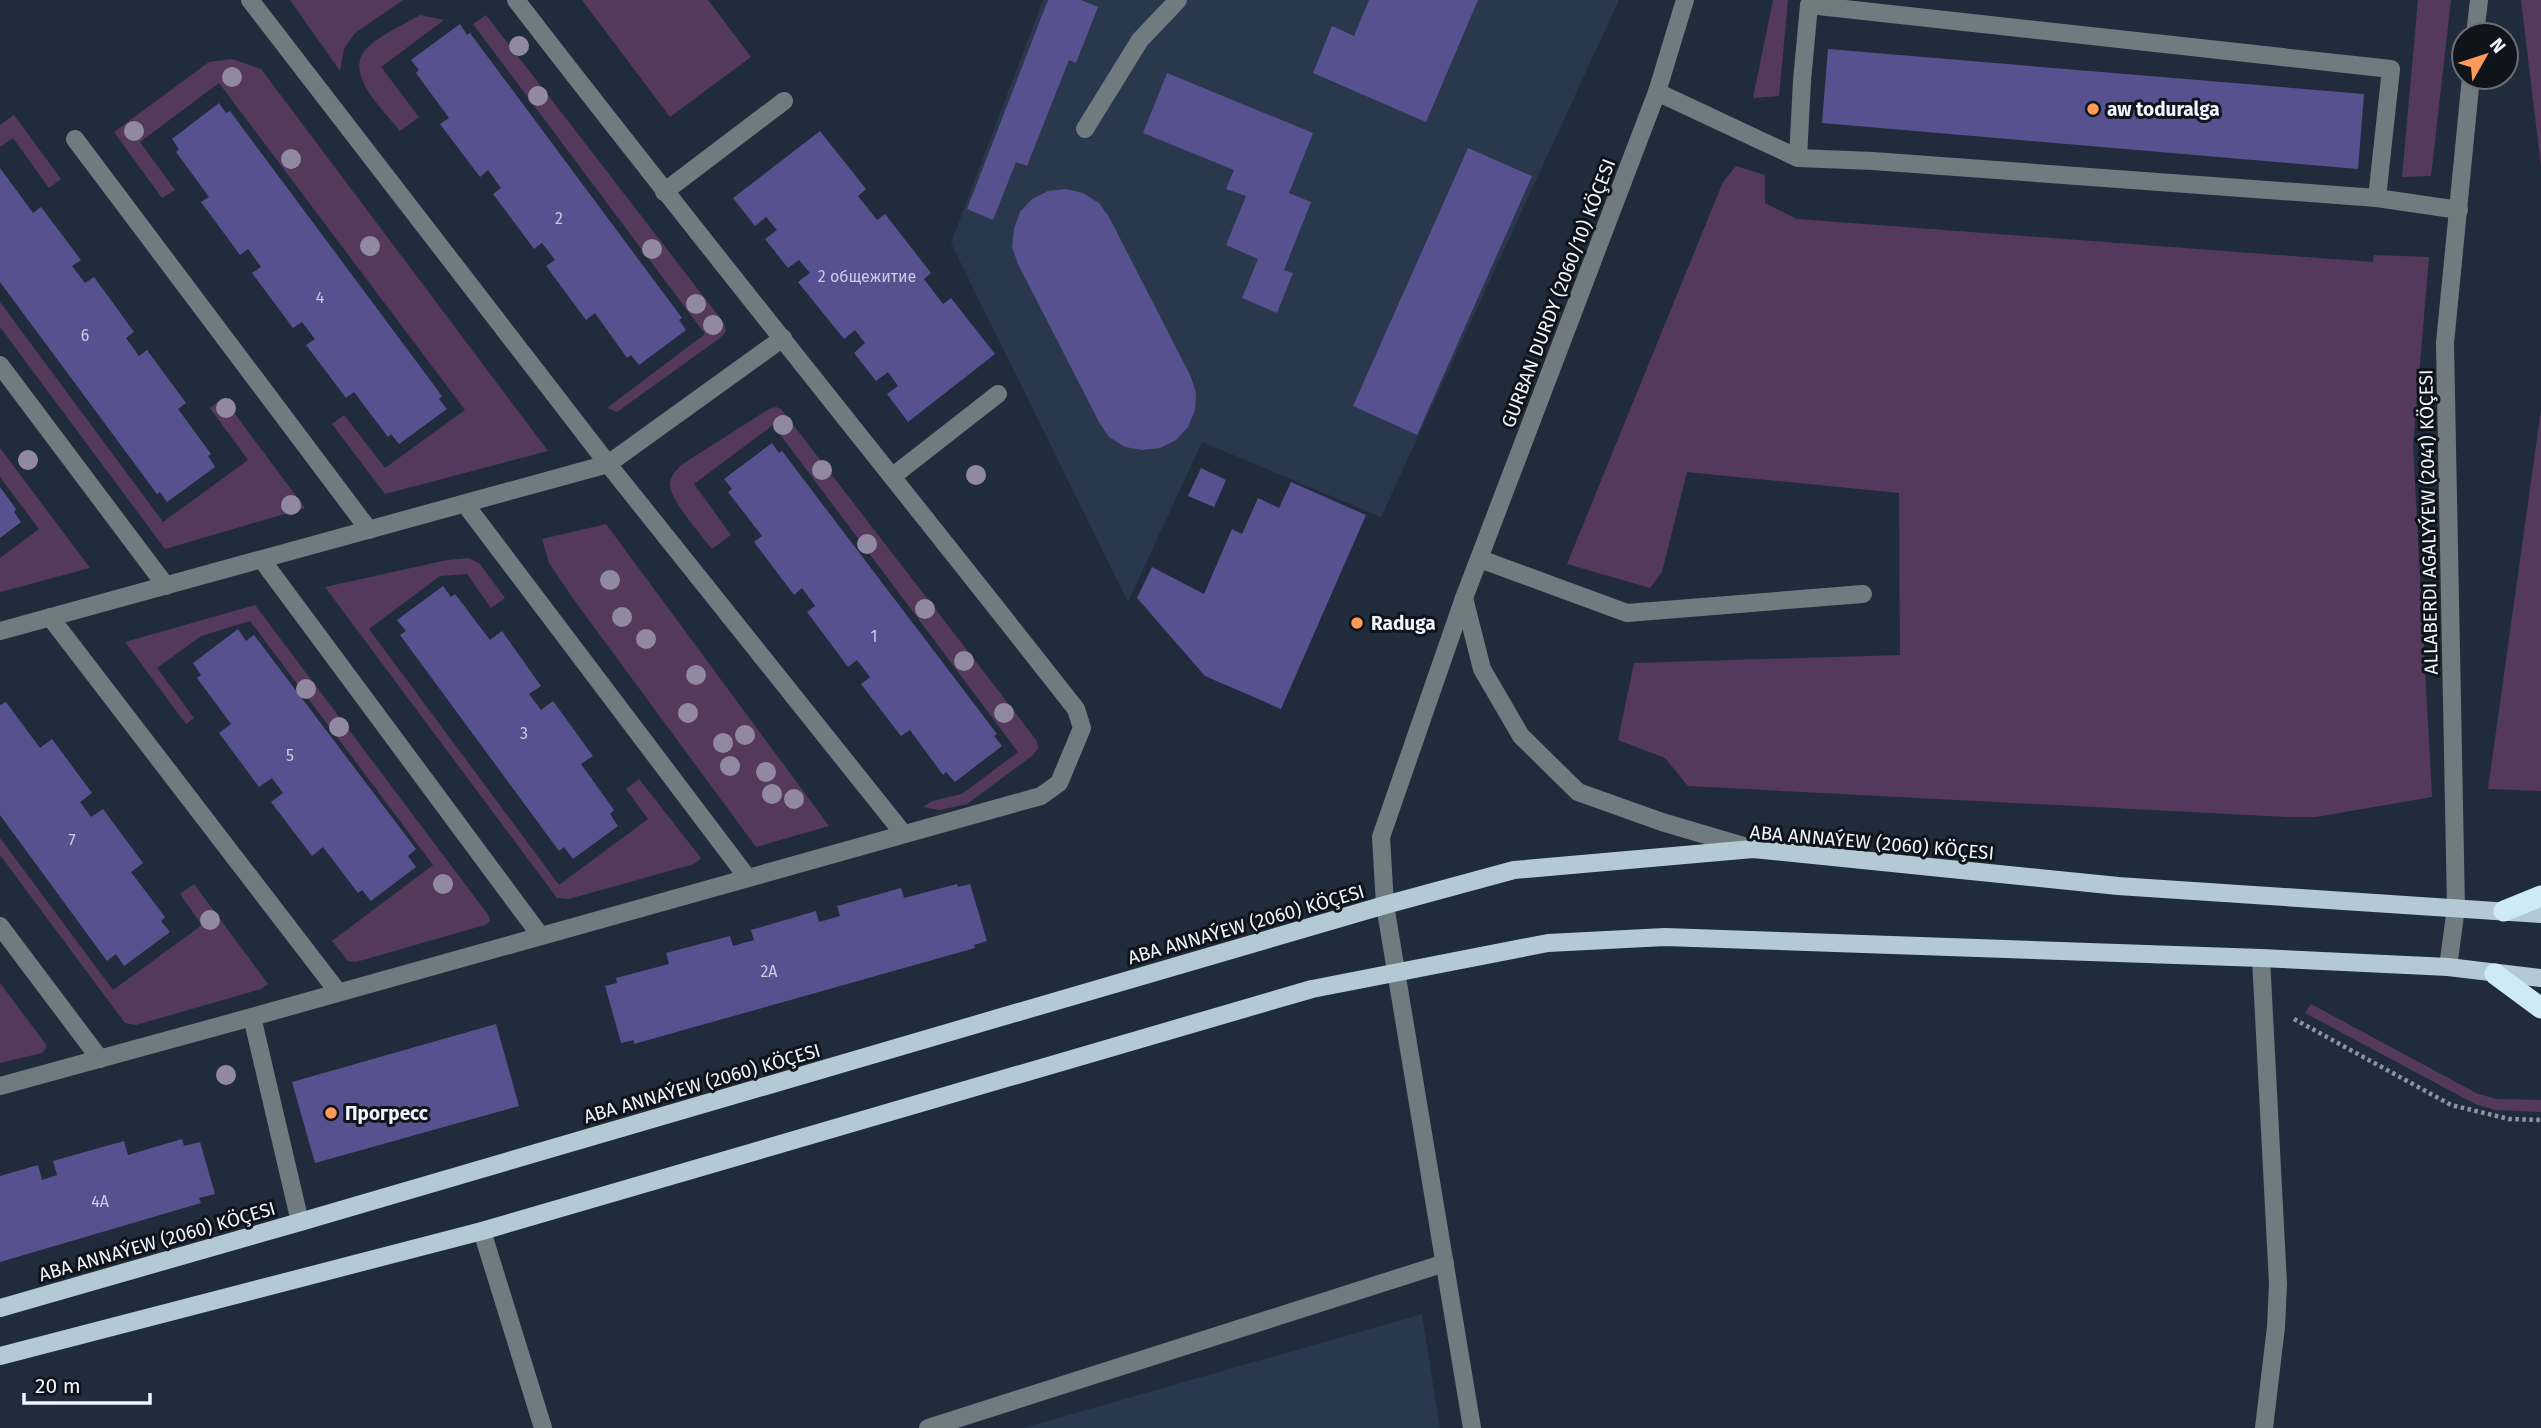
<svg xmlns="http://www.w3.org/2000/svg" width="2541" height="1428" font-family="'Fira Sans',sans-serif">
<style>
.built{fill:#29384d}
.green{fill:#54395c}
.building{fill:#58518f}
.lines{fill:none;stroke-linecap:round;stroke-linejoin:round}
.path{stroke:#8c95a1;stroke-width:4.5;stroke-dasharray:3.5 3.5;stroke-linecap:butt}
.minor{stroke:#707b7f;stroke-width:18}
.major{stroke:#b3cad4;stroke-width:18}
.highway{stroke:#ceeaf5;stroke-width:21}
.tree{fill:#9189a2}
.poi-dot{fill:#fe9b58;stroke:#0f141b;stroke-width:2.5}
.labels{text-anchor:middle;stroke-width:6;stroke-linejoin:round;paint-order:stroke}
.number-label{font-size:16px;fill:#c9cce2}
.poi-label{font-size:19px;font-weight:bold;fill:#eff5fe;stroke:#0f141b;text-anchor:start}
.street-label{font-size:19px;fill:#eff5fe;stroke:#0f141b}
</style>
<rect width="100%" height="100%" fill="#202c3c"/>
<g class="built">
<path d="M1043,0H1619L1381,517L1202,442L1128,602L951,243Z"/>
<path d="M1422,1314L1440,1428H1023Z"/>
</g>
<g class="green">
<path d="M290,0H403L355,33L344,49L340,71Z"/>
<path d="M582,0H708L751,57L670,117Z"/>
<path d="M1773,0H1788L1779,96L1753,98Z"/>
<path d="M2418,0H2451L2431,176L2402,177Z"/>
<path d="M2521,0H2541V166Z"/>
<path d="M420,15L444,20L381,67L419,117L400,131C384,110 341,72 368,47C382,34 403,25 420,15Z"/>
<path d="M486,15L724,323L726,331L720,338L617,412L607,408L705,334L473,24Z"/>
<path d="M232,59L261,69L548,451L385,494L332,424L344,415L385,468L465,410L219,83L140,142L175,190L162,198L114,132L209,62Z"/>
<path d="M14,115L61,179L49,188L13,138L0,147V125Z"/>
<path d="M1736,166L1765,175V203L1797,219L2373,262L2374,255L2429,257L2413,446L2432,797L2316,817H2287L1688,786L1665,758L1618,740L1634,663L1900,655L1899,493L1687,472L1662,572L1650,588L1567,564L1723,182Z"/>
<path d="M0,302L163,522L248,460L210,408L223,398L305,508L165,549L0,327Z"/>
<path d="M776,407L781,409L1037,741L1038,749L1032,756L967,804L940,810L923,807L932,801L962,794L1018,752L773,425L694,484L731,535L712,549C701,535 669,499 670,483C671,475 676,471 681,465L769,409Z"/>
<path d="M2541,410V791L2488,789Z"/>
<path d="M0,448L90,568L0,592V558L39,529L0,477Z"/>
<path d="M606,524L829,826L756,847L577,604L549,563L542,539Z"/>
<path d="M469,558L480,564L505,598L491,608L467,574L440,576L369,629L559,885L648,819L626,789L639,779L701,858L694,864L569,899L557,898L325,587L447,560Z"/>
<path d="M255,605L489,916L490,921L485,925L356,962L348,961L332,941L433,865L250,621L201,636L157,668L194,718L186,724L125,642Z"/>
<path d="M0,838L113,990L202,925L180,894L194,884L268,984L261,989L136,1025L125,1023L0,855Z"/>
<path d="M0,983L45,1043L46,1048L42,1053L0,1063Z"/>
<path d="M2311,1004L2478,1094L2497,1099L2541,1100V1112L2495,1110L2475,1104L2305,1013Z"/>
</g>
<g class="building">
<path d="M1048,0H1081L1098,7L1076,63L1069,60L1027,166L1016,162L993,220L967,209Z"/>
<path d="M1369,0H1478L1426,122L1313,73L1332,26L1354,36Z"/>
<path d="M460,24L467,35L470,33L682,318L679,320L686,330L639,365L631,355L627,358L595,313L586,320L546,266L555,260L542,243L534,249L493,194L501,188L488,170L480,177L440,124L449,118L416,73L419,70L411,60Z"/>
<path d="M1828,49L2364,94L2358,169L1822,123Z"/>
<path d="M1167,73L1313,133L1289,193L1311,202L1284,270L1293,273L1277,313L1242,298L1258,259L1226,245L1246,196L1226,189L1234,170L1143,133Z"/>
<path d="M219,103L226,113L230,111L442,396L439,399L447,409L399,444L391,434L388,437L354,392L346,398L306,345L315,339L302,322L293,328L252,273L261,267L248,249L240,255L201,202L209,197L176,152L179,149L172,139Z"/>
<path d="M820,131L866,189L858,196L877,220L885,214L931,273L924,279L943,304L951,298L995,354L908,422L887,394L898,386L888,372L876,381L854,353L865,343L855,330L844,339L798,282L810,273L799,260L788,268L765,239L777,230L766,217L755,226L733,198Z"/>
<path d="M1468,148L1532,176L1417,435L1353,406Z"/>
<path d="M0,168L33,213L41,207L81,260L72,266L85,283L94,277L134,332L126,338L139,356L147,350L186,403L178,409L211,454L208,456L215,467L167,502L160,492L157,494L0,282Z"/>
<path d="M1066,189L1083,193L1099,203L1109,217L1190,375L1196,392L1195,410L1188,427L1176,440L1160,448L1142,450L1125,447L1109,437L1099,422L1018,264L1012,247L1014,229L1020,212L1032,199L1048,191Z"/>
<path d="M772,443L779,453L782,451L997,734L994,736L1002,746L955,782L946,772L943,775L910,730L901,736L861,684L870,677L857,660L848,667L807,612L815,606L802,588L794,595L754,542L762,536L728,492L732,489L724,479Z"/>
<path d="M1201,468L1226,480L1214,507L1188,496Z"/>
<path d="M1291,482L1366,515L1281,709L1205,676L1137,598L1152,567L1204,594L1232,529L1242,534L1258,498L1279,508Z"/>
<path d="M0,487L16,509L14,512L21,522L0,538Z"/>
<path d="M443,586L451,597L455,594L490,640L502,631L541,686L529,694L541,710L553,701L593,756L581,764L614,810L610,814L618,826L573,859L564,847L559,851L400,635L406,631L397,620Z"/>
<path d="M238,629L246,641L254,635L416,849L408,856L416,867L371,901L362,890L358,893L323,847L312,856L271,802L283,793L272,778L259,787L219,733L231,724L197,678L201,675L193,663Z"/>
<path d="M6,702L40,748L52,739L92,793L80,802L91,817L103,809L143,863L131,872L165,917L161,921L170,932L124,966L116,954L107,961L0,815V705Z"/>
<path d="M957,884L958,887L970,884L987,941L974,945L975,948L634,1044V1040L621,1043L605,986L617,983L616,978L669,964L666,953L730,936L733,946L754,940L751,930L816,911L819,922L840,916L837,906L901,888L904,898Z"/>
<path d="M496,1024L519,1106L315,1163L292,1082Z"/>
<path d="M182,1139L184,1146L200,1142L215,1194L199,1198L201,1203L0,1262V1176L38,1165L42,1180L57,1175L53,1161L124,1141L128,1155Z"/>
</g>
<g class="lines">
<path class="path" d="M2294,1019L2451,1105L2509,1119L2541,1120"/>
<g class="minor">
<path d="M2475,35L2479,0"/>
<path d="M1657,92L1798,158L1873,161L2377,198L2391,69L1809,5L1802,81L1798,158"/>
<path d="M1085,129L1140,40L1178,0"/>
<path d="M75,139L369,530"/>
<path d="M664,192L784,101"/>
<path d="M2377,198L2459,210"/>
<path d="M783,338L608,464L903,833"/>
<path d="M0,365L166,586"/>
<path d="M893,476L998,394"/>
<path d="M465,504L747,877"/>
<path d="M1480,559L1627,613L1863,594"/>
<path d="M262,560L540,935"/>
<path d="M1464,598L1482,669L1521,736L1578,792L1662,822L1750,848"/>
<path d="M50,617L338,992"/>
<path d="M0,631L608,464L250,0"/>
<path d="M0,926L100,1059"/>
<path d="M2261,958L2278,1284L2276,1327L2264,1428"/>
<path d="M2448,967L2456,908L2445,343L2471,77"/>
<path d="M0,1086L252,1017"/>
<path d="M300,1222L252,1017L1041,796L1059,783L1082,728L1076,709C890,472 700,239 516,0"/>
<path d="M482,1231L543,1428"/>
<path d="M928,1428L1445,1263"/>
<path d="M1472,1428L1385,905L1381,837L1464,598L1657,92L1685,0"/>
</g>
<g class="major">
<path d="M0,1308L300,1222L1385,905L1514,870L1753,849L2118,886L2541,914"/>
<path d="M0,1356L482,1231L1312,989L1548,943L1665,937L2261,958L2448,967L2541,978"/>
</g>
<g class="highway">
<path d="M2504,911L2541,896"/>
<path d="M2495,974L2541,1008"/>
</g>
</g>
<g class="tree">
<circle cx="519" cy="46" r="10"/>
<circle cx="232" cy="77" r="10"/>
<circle cx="538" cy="96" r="10"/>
<circle cx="134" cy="131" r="10"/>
<circle cx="291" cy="159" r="10"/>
<circle cx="370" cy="246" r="10"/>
<circle cx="652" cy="249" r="10"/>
<circle cx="696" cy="304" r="10"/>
<circle cx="713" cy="325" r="10"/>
<circle cx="226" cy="408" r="10"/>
<circle cx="783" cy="425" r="10"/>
<circle cx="28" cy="460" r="10"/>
<circle cx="822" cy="470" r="10"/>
<circle cx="976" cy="475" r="10"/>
<circle cx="291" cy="505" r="10"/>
<circle cx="867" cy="544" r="10"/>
<circle cx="610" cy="580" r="10"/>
<circle cx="925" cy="609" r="10"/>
<circle cx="622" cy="617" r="10"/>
<circle cx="646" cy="639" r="10"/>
<circle cx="964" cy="661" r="10"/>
<circle cx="696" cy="675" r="10"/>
<circle cx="306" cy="689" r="10"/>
<circle cx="688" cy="713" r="10"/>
<circle cx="1004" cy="713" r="10"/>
<circle cx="339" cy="727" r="10"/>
<circle cx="745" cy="735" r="10"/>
<circle cx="723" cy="743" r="10"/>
<circle cx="730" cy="766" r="10"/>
<circle cx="766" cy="772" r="10"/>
<circle cx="772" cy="794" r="10"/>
<circle cx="794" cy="799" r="10"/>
<circle cx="443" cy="884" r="10"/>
<circle cx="210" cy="920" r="10"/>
<circle cx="226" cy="1075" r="10"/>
</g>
<g class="poi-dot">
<circle cx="2093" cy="109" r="7"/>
<circle cx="1357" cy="623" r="7"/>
<circle cx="331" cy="1113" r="7"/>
</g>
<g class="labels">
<g class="number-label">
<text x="559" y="224">2</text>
<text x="867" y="282">2 общежитие</text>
<text x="320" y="303">4</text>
<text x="85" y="341">6</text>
<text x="874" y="642">1</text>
<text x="524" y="739">3</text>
<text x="290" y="761">5</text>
<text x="72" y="846">7</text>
<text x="769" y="977">2A</text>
<text x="100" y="1207">4A</text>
</g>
<g class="poi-label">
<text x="2107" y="116">aw toduralga</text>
<text x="1371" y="630">Raduga</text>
<text x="345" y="1120">Прогресс</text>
</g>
<g class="street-label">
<text transform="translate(1558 293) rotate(-69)" y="7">GURBAN DURDY (2060/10) KÖÇESI</text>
<text transform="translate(2428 522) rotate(-91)" y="7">ALLABERDI AGALYÝEW (2041) KÖÇESI</text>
<text transform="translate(1872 842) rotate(5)" y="7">ABA ANNAÝEW (2060) KÖÇESI</text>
<text transform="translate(1246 924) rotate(-16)" y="7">ABA ANNAÝEW (2060) KÖÇESI</text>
<text transform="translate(702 1083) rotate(-16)" y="7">ABA ANNAÝEW (2060) KÖÇESI</text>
<text transform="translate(157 1241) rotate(-16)" y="7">ABA ANNAÝEW (2060) KÖÇESI</text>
</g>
</g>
<g transform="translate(2485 56) rotate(51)"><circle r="33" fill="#0f141b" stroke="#696e76" stroke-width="2"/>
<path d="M0-5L12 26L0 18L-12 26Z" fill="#fe9b58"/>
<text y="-10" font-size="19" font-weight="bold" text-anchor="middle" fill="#eff5fe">N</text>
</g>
<path d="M24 1393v10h126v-10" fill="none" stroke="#eff5fe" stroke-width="3.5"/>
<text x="35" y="1393" font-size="21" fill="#eff5fe" stroke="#0f141b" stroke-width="5" paint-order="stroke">20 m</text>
</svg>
